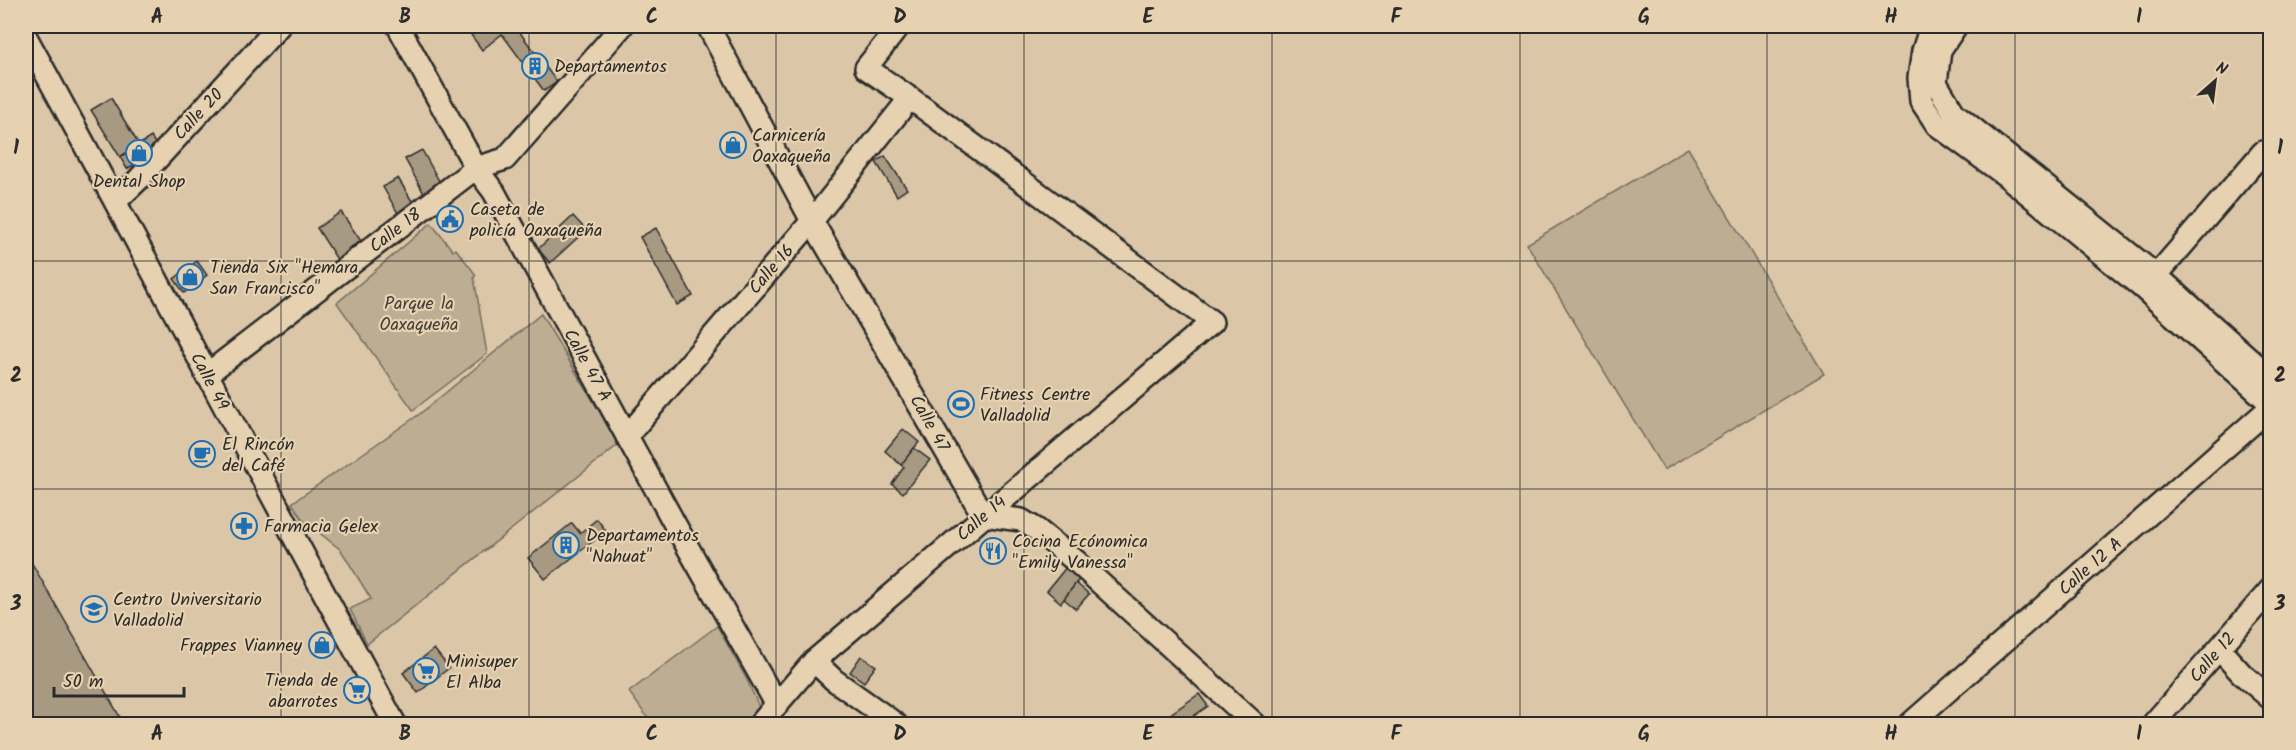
<svg xmlns="http://www.w3.org/2000/svg" width="2296" height="750" font-family="Kalam,sans-serif">
<style>
.green{fill:#bdad93;stroke:#746c5f;stroke-width:1.5}
.building{fill:#a79982;stroke:#2b2b2b;stroke-width:1.5}
.lines{fill:none;stroke-linecap:round;stroke-linejoin:round}
.minor-casing{stroke:#2b2b2b;stroke-width:26}
.minor{stroke:#e6d1b0;stroke-width:21}
.grid{fill:none;stroke:#2b2b2b;stroke-width:1.5;stroke-opacity:0.55}
.labels{text-anchor:middle;stroke-width:4.5;stroke-linejoin:round;paint-order:stroke}
.poi-label{font-size:18px;fill:#2b2b2b;stroke:#e6d1b0;text-anchor:start}
.street-label{font-size:18px;fill:#2b2b2b;stroke:#e6d1b0}
.park-label{font-size:18px;fill:#413e3b;stroke:#e6d1b0}
.neatline{fill:none;stroke:#2b2b2b;stroke-width:2}
.grid-label{font-size:20px;text-anchor:middle;font-weight:bold;fill:#2b2b2b}
</style>
<rect width="100%" height="100%" fill="#dbc7a8"/>
<filter id="ink" filterUnits="userSpaceOnUse"><feTurbulence type="fractalNoise" baseFrequency=".0167" numOctaves="2"/><feDisplacementMap in="SourceGraphic" scale="12" xChannelSelector="R" yChannelSelector="G"/><feConvolveMatrix kernelMatrix="1 2 1 2 8 2 1 2 1" color-interpolation-filters="sRGB"/></filter>
<g filter="url(#ink)">
<g class="green">
<path d="M1688,148L1824,374L1664,470L1527,244Z"/>
<path d="M431,223L453,251L456,249L476,275L474,277L487,354L413,410L337,303Z"/>
<path d="M541,314L619,444L367,644L350,609L371,599L341,550L303,520L292,503L421,413Z"/>
<path d="M717,626L747,680L763,716L755,724H652L629,692Z"/>
</g>
<g class="building">
<path d="M484,26H515L557,82L544,91L502,34L482,50L471,35Z"/>
<path d="M111,98L139,145L120,157L91,110Z"/>
<path d="M151,137L159,149L127,169L120,157Z"/>
<path d="M422,150L444,190L427,199L405,159Z"/>
<path d="M885,156L907,189L897,196L876,162Z"/>
<path d="M398,178L415,206L399,215L383,187Z"/>
<path d="M452,211L458,220L447,227L441,218Z"/>
<path d="M341,212L361,241L348,249L351,253L338,261L317,228Z"/>
<path d="M573,216L586,230L550,263L538,249Z"/>
<path d="M656,228L693,296L677,305L640,237Z"/>
<path d="M197,261L207,275L184,293L174,279Z"/>
<path d="M903,429L919,442L901,465L885,451Z"/>
<path d="M914,448L930,460L903,493L892,484L904,467L901,465Z"/>
<path d="M597,519L606,531L545,579L528,558L572,523L580,533Z"/>
<path d="M26,553L124,724H26Z"/>
<path d="M1067,566L1081,577L1061,603L1047,591Z"/>
<path d="M1076,583L1089,594L1076,609L1064,599Z"/>
<path d="M434,649L449,668L418,693L403,673Z"/>
<path d="M861,656L876,666L864,682L850,672Z"/>
<path d="M1199,694L1208,706L1182,724H1156Z"/>
</g>
<g class="lines">
<defs>
<g id="minor">
<path d="M398,26L476,168L494,192L678,530L777,705"/>
<path d="M708,26L812,221L983,515L1021,520L1036,529L1077,562L1255,724"/>
<path d="M1931,26L1923,51L1919,78L1921,101L1937,125L2005,175L2144,289L2270,403"/>
<path d="M1956,26L1940,50L1936,83L1954,113L2157,276L2270,377"/>
<path d="M26,37C151,265 270,496 395,724"/>
<path d="M116,201L137,181L279,26"/>
<path d="M2149,284L2263,152L2270,151"/>
<path d="M206,375L476,168L505,159L622,26"/>
<path d="M627,436L812,221L910,98"/>
<path d="M2219,649L2242,674L2270,698"/>
<path d="M814,661L834,680L896,724"/>
<path d="M760,724L814,661L1212,322L910,98L866,68L899,26"/>
<path d="M1910,724L2270,408"/>
<path d="M2153,724L2270,590"/>
</g>
</defs>
<use href="#minor" class="minor-casing"/>
<use href="#minor" class="minor"/>
</g>
</g>
<path class="grid" d="M281,26V724M529,26V724M776,26V724M1024,26V724M1272,26V724M1520,26V724M1767,26V724M2015,26V724M26,261H2270M26,489H2270"/>
<defs>
<symbol id="building-ring" viewBox="-11 -11 22 22"><circle r="9.5" fill="#e6d1b0" stroke="#1f6fb2" stroke-width="1.5"/><path d="M-4-6H4V6H1V3H-1V6H-4ZM-2.5-4.3h1.7v1.8h-1.7ZM.8-4.3h1.7v1.8H.8ZM-2.5-1h1.7V.8h-1.7ZM.8-1h1.7V.8H.8Z" fill="#1f6fb2"/></symbol>
<symbol id="shop-ring" viewBox="-11 -11 22 22"><circle r="9.5" fill="#e6d1b0" stroke="#1f6fb2" stroke-width="1.5"/><path d="M-5-2.5h2.3a2.7 3.5 0 0 1 5.4 0H5L5.5 6h-11ZM-1.5-2.5h3a1.5 2.3 0 0 0-3 0Z" fill="#1f6fb2"/></symbol>
<symbol id="civic-ring" viewBox="-11 -11 22 22"><circle r="9.5" fill="#e6d1b0" stroke="#1f6fb2" stroke-width="1.5"/><path d="M-.6-6.5H3V-4.5H.6V-3L4-1V1h2V6H-6V1h2V-1L-.6-3ZM-1.2 2.5V6h2.4V2.5Z" fill="#1f6fb2"/></symbol>
<symbol id="stadium-ring" viewBox="-11 -11 22 22"><circle r="9.5" fill="#e6d1b0" stroke="#1f6fb2" stroke-width="1.5"/><path d="M0-5a6.5 5 0 1 0 0 10a6.5 5 0 1 0 0-10ZM-3.5-1.8h7v3.6h-7Z" fill="#1f6fb2"/></symbol>
<symbol id="cafe-ring" viewBox="-11 -11 22 22"><circle r="9.5" fill="#e6d1b0" stroke="#1f6fb2" stroke-width="1.5"/><path d="M-5.5-4.5H6V0H3Q3 3.5 0 3.5H-2.5Q-5.5 3.5-5.5 0ZM3-3.2v2h1.7v-2ZM-6 4.5H4V6H-6Z" fill="#1f6fb2"/></symbol>
<symbol id="pharmacy-ring" viewBox="-11 -11 22 22"><circle r="9.5" fill="#e6d1b0" stroke="#1f6fb2" stroke-width="1.5"/><path d="M-2-6h4v4h4v4h-4v4h-4v-4h-4v-4h4Z" fill="#1f6fb2"/></symbol>
<symbol id="restaurant-ring" viewBox="-11 -11 22 22"><circle r="9.5" fill="#e6d1b0" stroke="#1f6fb2" stroke-width="1.5"/><path d="M-5-6h1v4h1v-4h1v4h1v-4h1v5L-1.5 .5V6h-2V.5L-5-1ZM5-6V6H3V1.5H1.5Q1.5-4 5-6Z" fill="#1f6fb2"/></symbol>
<symbol id="university-ring" viewBox="-11 -11 22 22"><circle r="9.5" fill="#e6d1b0" stroke="#1f6fb2" stroke-width="1.5"/><path d="M0-5L7-2L0 1L-7-2ZM-4 1L0 2.5L4 1V4Q0 6-4 4Z" fill="#1f6fb2"/></symbol>
<symbol id="supermarket-ring" viewBox="-11 -11 22 22"><circle r="9.5" fill="#e6d1b0" stroke="#1f6fb2" stroke-width="1.5"/><path d="M-6-5.5h2.5l.6 2H6L4.5 2H-2.5L-4.4-4H-6ZM-1.5 3.2a1.3 1.3 0 1 0 .1 0ZM3 3.2a1.3 1.3 0 1 0 .1 0Z" fill="#1f6fb2"/></symbol>
</defs>
<g fill-rule="evenodd">
<use href="#building-ring" x="520" y="51" width="30" height="30"/>
<use href="#shop-ring" x="718" y="130" width="30" height="30"/>
<use href="#shop-ring" x="124" y="138" width="30" height="30"/>
<use href="#civic-ring" x="435" y="204" width="30" height="30"/>
<use href="#shop-ring" x="175" y="262" width="30" height="30"/>
<use href="#stadium-ring" x="946" y="389" width="30" height="30"/>
<use href="#cafe-ring" x="187" y="439" width="30" height="30"/>
<use href="#pharmacy-ring" x="229" y="511" width="30" height="30"/>
<use href="#building-ring" x="551" y="530" width="30" height="30"/>
<use href="#restaurant-ring" x="978" y="536" width="30" height="30"/>
<use href="#university-ring" x="79" y="594" width="30" height="30"/>
<use href="#shop-ring" x="307" y="630" width="30" height="30"/>
<use href="#supermarket-ring" x="411" y="656" width="30" height="30"/>
<use href="#supermarket-ring" x="342" y="675" width="30" height="30"/>
</g>
<g class="labels">
<g class="poi-label">
<text x="554" y="72">Departamentos</text>
<text x="752" y="141">Carnicería<tspan x="752" dy="21">Oaxaqueña</tspan></text>
<text x="139" y="187" text-anchor="middle">Dental Shop</text>
<text x="470" y="215">Caseta de<tspan x="470" dy="21">policía Oaxaqueña</tspan></text>
<text x="210" y="273">Tienda Six "Hemara<tspan x="210" dy="21">San Francisco"</tspan></text>
<text x="980" y="400">Fitness Centre<tspan x="980" dy="21">Valladolid</tspan></text>
<text x="222" y="450">El Rincón<tspan x="222" dy="21">del Café</tspan></text>
<text x="264" y="532">Farmacia Gelex</text>
<text x="586" y="541">Departamentos<tspan x="586" dy="21">"Nahuat"</tspan></text>
<text x="1012" y="547">Cocina Ecónomica<tspan x="1012" dy="21">"Emily Vanessa"</tspan></text>
<text x="113" y="605">Centro Universitario<tspan x="113" dy="21">Valladolid</tspan></text>
<text x="302" y="651" text-anchor="end">Frappes Vianney</text>
<text x="446" y="667">Minisuper<tspan x="446" dy="21">El Alba</tspan></text>
<text x="338" y="686" text-anchor="end">Tienda de<tspan x="338" dy="21">abarrotes</tspan></text>
</g>
<g class="street-label">
<text transform="translate(198 114) rotate(-47)" y="6">Calle 20</text>
<text transform="translate(395 230) rotate(-38)" y="6">Calle 18</text>
<text transform="translate(771 269) rotate(-49)" y="6">Calle 16</text>
<text transform="translate(588 365) rotate(61)" y="6">Calle 47 A</text>
<text transform="translate(210 381) rotate(62)" y="6">Calle 49</text>
<text transform="translate(930 423) rotate(60)" y="6">Calle 47</text>
<text transform="translate(981 518) rotate(-41)" y="6">Calle 14</text>
<text transform="translate(2090 566) rotate(-41)" y="6">Calle 12 A</text>
<text transform="translate(2212 657) rotate(-49)" y="6">Calle 12</text>
</g>
<g class="park-label">
<text x="419" y="309">Parque la<tspan x="419" dy="21">Oaxaqueña</tspan></text>
</g>
</g>
<rect width="2296" height="750" fill="none" stroke="#e6d1b0" stroke-width="66"/>
<g transform="translate(2215 81) rotate(28)" stroke="#e6d1b0" stroke-width="4.5" paint-order="stroke">
<path d="M0-4.5L10 22L0 15L-10 22Z" fill="#2b2b2b"/>
<text y="-9" font-size="16" font-weight="bold" text-anchor="middle" fill="#2b2b2b">N</text>
</g>
<path d="M54 687v9h130v-9" fill="none" stroke="#2b2b2b" stroke-width="3"/>
<text x="63" y="687" font-size="18" fill="#2b2b2b" stroke="#e6d1b0" stroke-width="4.5" paint-order="stroke">50 m</text>
<rect x="33" y="33" width="2230" height="684" class="neatline"/>
<g class="grid-label">
<text x="157" y="23">A</text>
<text x="405" y="23">B</text>
<text x="652" y="23">C</text>
<text x="900" y="23">D</text>
<text x="1148" y="23">E</text>
<text x="1396" y="23">F</text>
<text x="1644" y="23">G</text>
<text x="1891" y="23">H</text>
<text x="2139" y="23">I</text>
<text x="16" y="154">1</text>
<text x="2280" y="154">1</text>
<text x="16" y="382">2</text>
<text x="2280" y="382">2</text>
<text x="16" y="610">3</text>
<text x="2280" y="610">3</text>
<text x="157" y="740">A</text>
<text x="405" y="740">B</text>
<text x="652" y="740">C</text>
<text x="900" y="740">D</text>
<text x="1148" y="740">E</text>
<text x="1396" y="740">F</text>
<text x="1644" y="740">G</text>
<text x="1891" y="740">H</text>
<text x="2139" y="740">I</text>
</g>
</svg>
